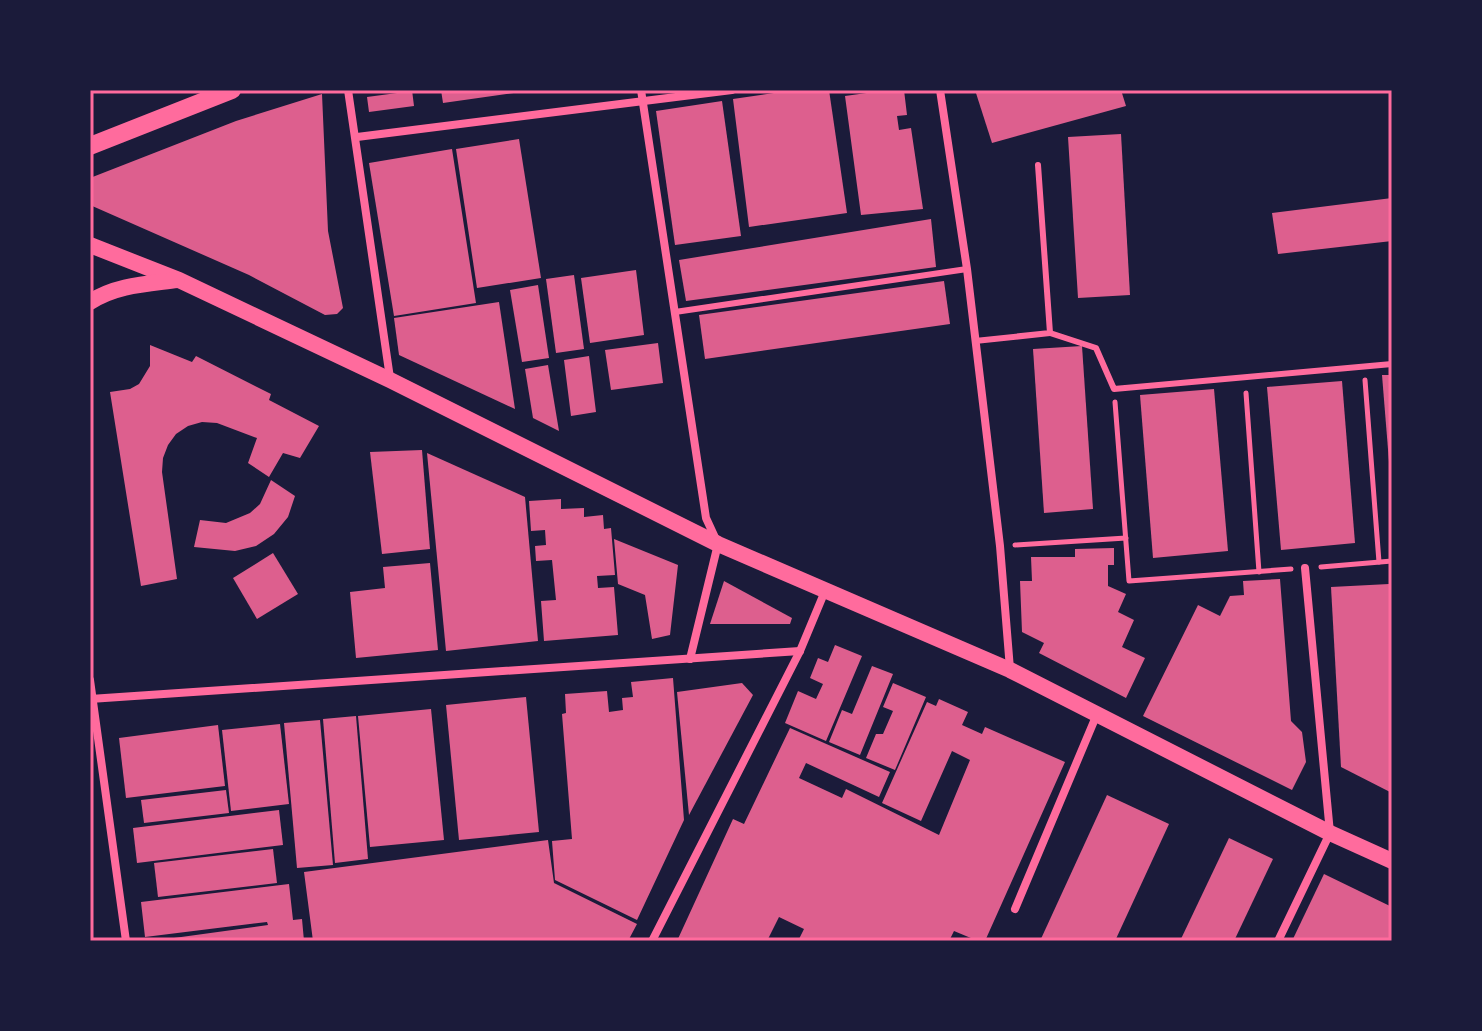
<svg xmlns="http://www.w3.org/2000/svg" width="1482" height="1031" font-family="'PT Sans',sans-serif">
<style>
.building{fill:#dd5f8e}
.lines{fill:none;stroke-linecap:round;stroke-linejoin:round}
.path{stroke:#ff6b9d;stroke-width:5}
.service{stroke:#ff6b9d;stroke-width:6}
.minor{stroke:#ff6b9d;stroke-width:8}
.secondary{stroke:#ff6b9d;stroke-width:16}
.primary{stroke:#ff6b9d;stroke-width:18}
.neatline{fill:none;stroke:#ff6b9d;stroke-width:3}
</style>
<rect width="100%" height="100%" fill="#1b1b3a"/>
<g class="building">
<path d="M397,90H412L414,106L369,112L367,97L397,93Z"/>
<path d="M441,90H521V92L443,103Z"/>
<path d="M794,90H829L847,213L749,227L733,99Z"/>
<path d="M888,90H904L907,115L897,116L899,130L911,128L923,209L861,215L845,96Z"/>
<path d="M975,90H1121L1126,106L992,143Z"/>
<path d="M322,94L328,231L343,308L337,314L325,315L249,275L90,205V178L236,121Z"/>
<path d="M722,101L741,236L675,245L656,111Z"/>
<path d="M1121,134L1130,295L1078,298L1068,137Z"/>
<path d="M519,139L541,278L477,288L456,149Z"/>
<path d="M452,149L476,303L394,316L369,163Z"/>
<path d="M1392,198V241L1278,254L1272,213Z"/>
<path d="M931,219L936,267L686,301L679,260Z"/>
<path d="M636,270L644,335L590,343L581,278Z"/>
<path d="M574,275L584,349L556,353L546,279Z"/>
<path d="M944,281L950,324L705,359L699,315Z"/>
<path d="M538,285L549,358L522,362L510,290Z"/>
<path d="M499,302L515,409L399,355L394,318Z"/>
<path d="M658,343L663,383L611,390L605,350Z"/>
<path d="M150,345L192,362L196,356L271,394L269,400L319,426L300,458L283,453L269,477L248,463L257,438L217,423L202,422L188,426L176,434L168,445L163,458L162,472L177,579L141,586L110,392L130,389L139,384L150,366Z"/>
<path d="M1082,346L1093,509L1044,513L1033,349Z"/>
<path d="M589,356L596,412L571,416L564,360Z"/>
<path d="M548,365L559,431L533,418L525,369Z"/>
<path d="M1382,375H1392V474H1390Z"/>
<path d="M1342,381L1355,543L1281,550L1267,387Z"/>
<path d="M1214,389L1228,551L1153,558L1140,395Z"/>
<path d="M422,450L430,549L382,554L370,452Z"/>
<path d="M427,453L525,497L538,641L446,651Z"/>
<path d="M271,480L295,496L288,517L274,534L256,546L235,551L194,547L200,520L226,523L250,513L260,504Z"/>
<path d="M561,499V509L584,508V517L603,515L604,529L611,528L615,575L597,576L598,588L614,587L618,635L544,641L541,601L556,600L552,560L536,561L535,546L546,545L545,530L531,531L529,501Z"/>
<path d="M614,539L678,565L670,635L652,639L645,595L618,584Z"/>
<path d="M1114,548V565H1108V586L1126,594L1118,612L1134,620L1122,647L1145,658L1126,698L1039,653L1044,643L1022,632L1020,581H1032L1031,557H1075V549Z"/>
<path d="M273,553L298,594L257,619L233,578Z"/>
<path d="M430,563L438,650L356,658L350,592L385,588L383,567Z"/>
<path d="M1280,579L1291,721L1302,732L1306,762L1292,790L1143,716L1198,605L1220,616L1230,596L1244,595L1243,581Z"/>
<path d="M724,581L792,618L790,624H710Z"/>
<path d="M1389,584L1392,609V793L1341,767L1331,587Z"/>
<path d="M835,645L862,656L826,741L785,723L798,691L816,699L823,684L810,678L818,658L828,662Z"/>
<path d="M872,666L893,674L860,755L829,742L842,710L852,714Z"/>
<path d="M673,678L684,820L637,920L555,880L552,841L572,839L562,714L566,713L565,694L607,691L609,712L623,710L622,698L633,697L631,682Z"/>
<path d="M742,683L753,695L689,815L677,692Z"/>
<path d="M893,683L926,697L895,770L866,758L876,734H883L893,711L883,707Z"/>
<path d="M526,697L539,832L459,840L446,705Z"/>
<path d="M939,699L968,712L962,725L982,734L985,727L1065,762L985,941H978L954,931L949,941H798L804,929L779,917L767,941H677L733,819L744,824L790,728L890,772L879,797L806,763L799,778L842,798L846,789L939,835L970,760L952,751L921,821L882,803L927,702L936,706Z"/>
<path d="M431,709L444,840L370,847L358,716Z"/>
<path d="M356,716L368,859L335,863L323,719Z"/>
<path d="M320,720L333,865L297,868L284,723Z"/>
<path d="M280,724L289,804L231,811L222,730Z"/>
<path d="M218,725L225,786L126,798L119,738Z"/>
<path d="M226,790L229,813L144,823L141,800Z"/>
<path d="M1107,795L1169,824L1115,941H1040Z"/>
<path d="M279,810L283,845L137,863L133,828Z"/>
<path d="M1229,838L1273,859L1234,941H1180Z"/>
<path d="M548,840L554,883L637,924L628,941H313L304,872Z"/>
<path d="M273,849L277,883L158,897L154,863Z"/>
<path d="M1324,874L1392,907V941H1292Z"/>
<path d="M289,884L293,920L302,919L304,941H152L268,925L267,922L145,937L141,902Z"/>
</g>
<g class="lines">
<g class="path">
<path d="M1365,380L1379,562"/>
<path d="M1246,393L1259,572"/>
<path d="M1115,402L1129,581L1291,569"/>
<path d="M1015,545L1126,538"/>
<path d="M1321,567L1392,561"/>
</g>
<g class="service">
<path d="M675,312L967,269"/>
<path d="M1050,333L1096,348L1114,389L1392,364"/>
<path d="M975,341L1050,333L1038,165"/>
</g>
<g class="minor">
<path d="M348,90L390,378"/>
<path d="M641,90L706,518L718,544L690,659"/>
<path d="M940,90L967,269L1000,546L1010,669"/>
<path d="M357,137L732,90"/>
<path d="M90,680L126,941"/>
<path d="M90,699L800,651"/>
<path d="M1015,909L1097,714"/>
<path d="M652,941L800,651L825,591"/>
<path d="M1278,941L1330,833L1305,568"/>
</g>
<g class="secondary">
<path d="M90,245L179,280L390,380L718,544L1010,670L1330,833L1392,861"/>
<path d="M90,302C116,285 147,284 177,280"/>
</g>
<path class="primary" d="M90,146L232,90"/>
</g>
<rect width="1482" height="1031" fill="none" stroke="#1b1b3a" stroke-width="184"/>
<rect x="92" y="92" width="1298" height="847" class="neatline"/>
</svg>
